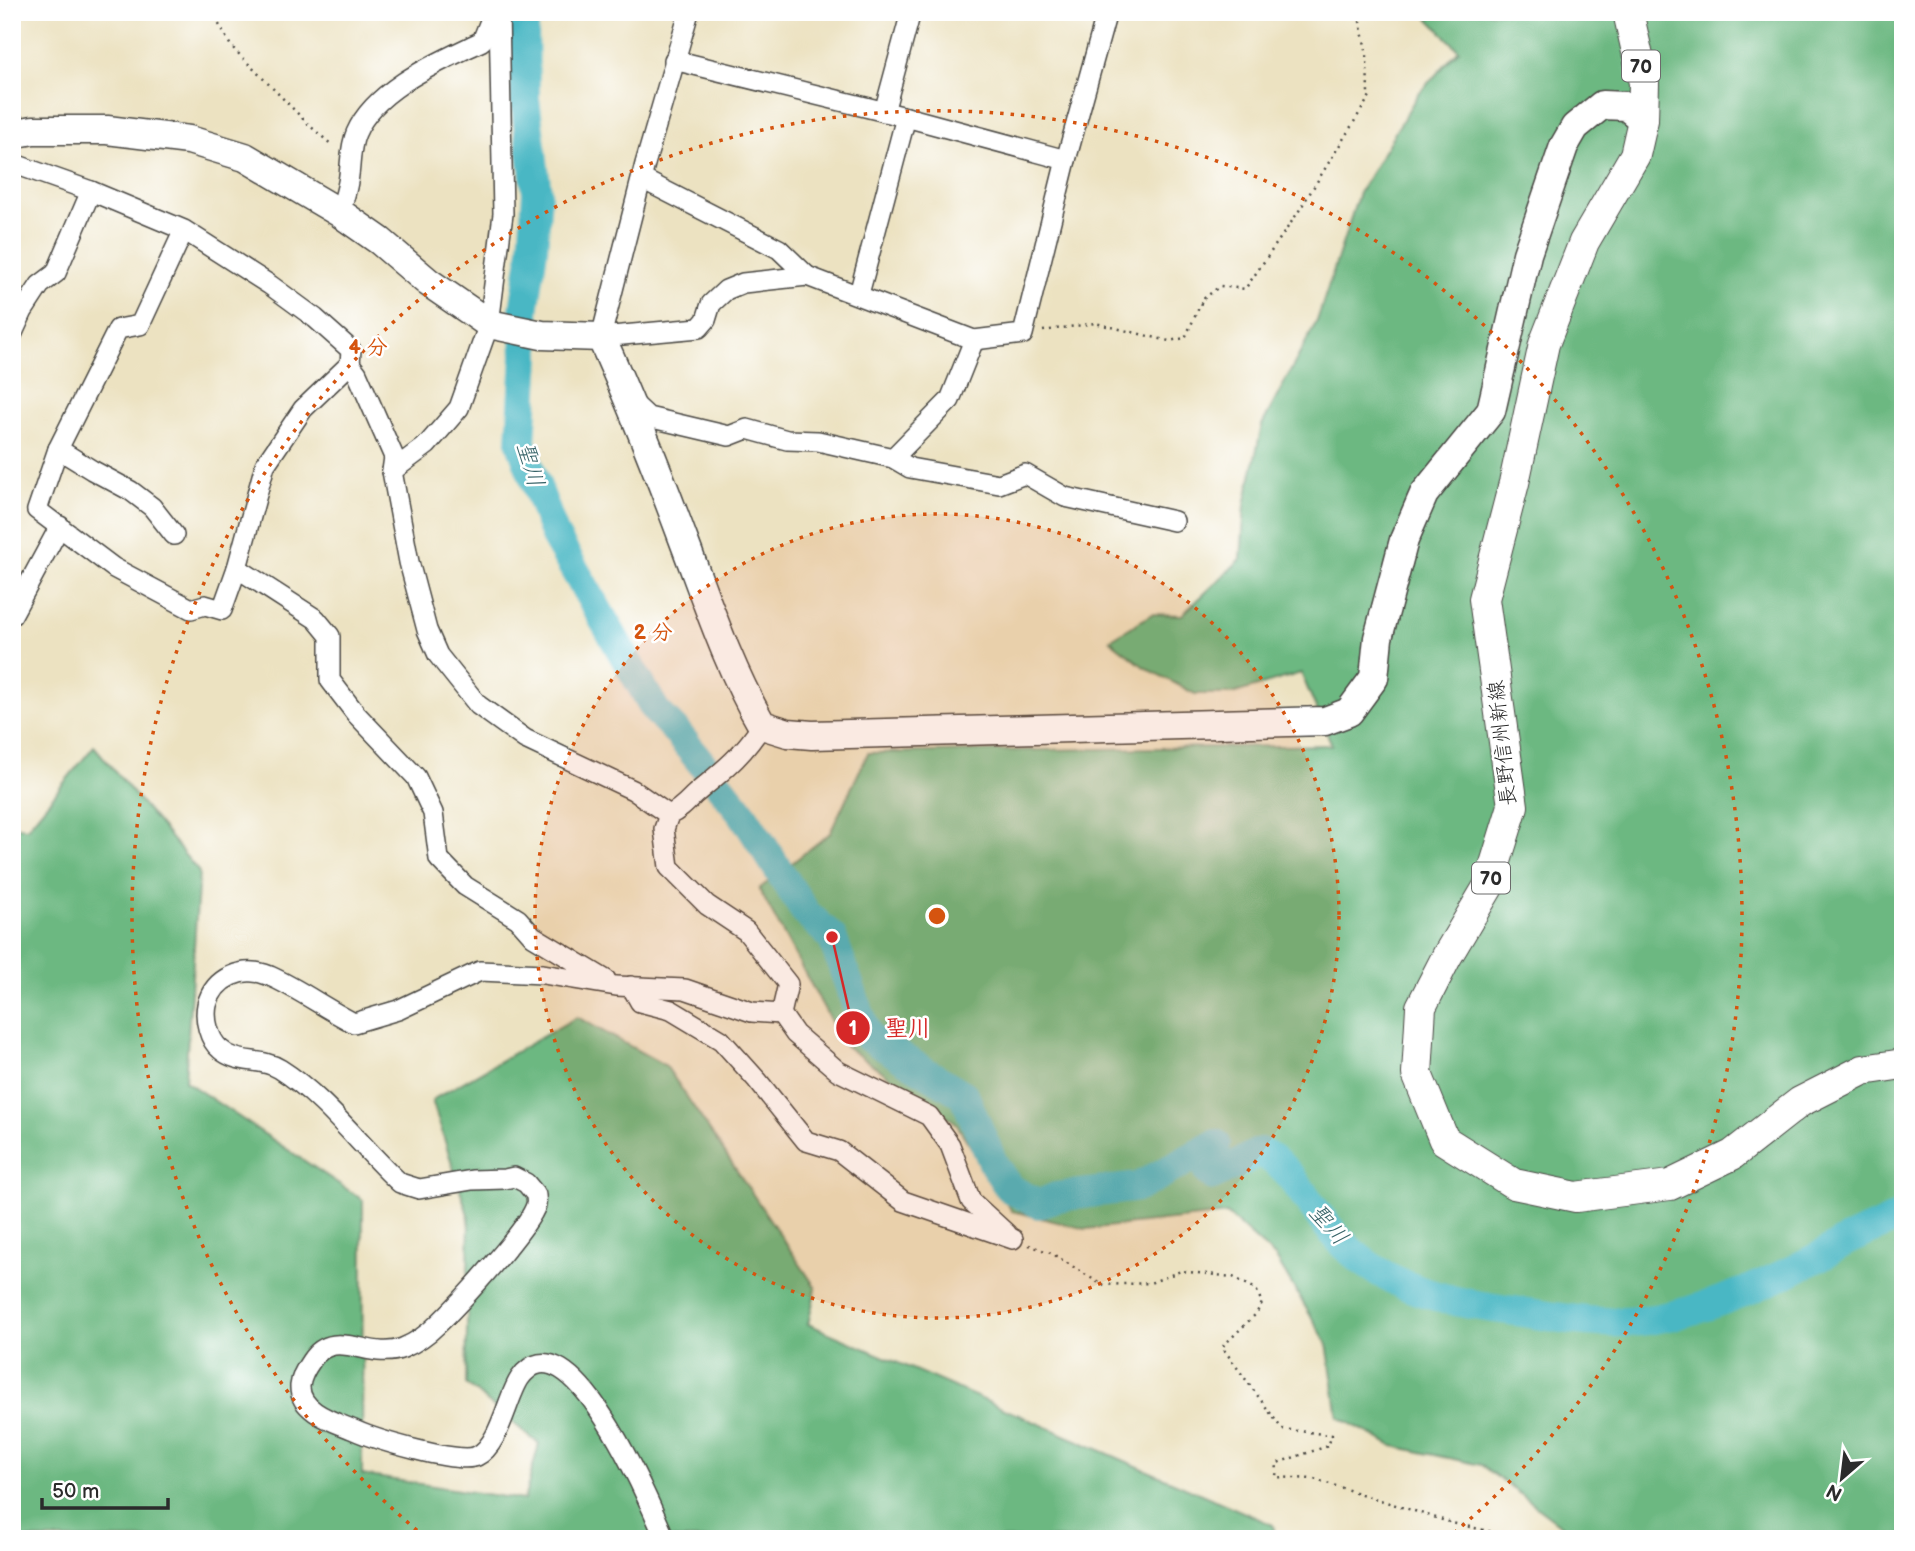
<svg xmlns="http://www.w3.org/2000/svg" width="1915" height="1551" font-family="'Balsamiq Sans','Klee One',sans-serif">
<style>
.forest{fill:#6cb881;stroke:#4c7256;stroke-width:2}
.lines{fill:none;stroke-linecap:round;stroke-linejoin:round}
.river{stroke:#49b7c4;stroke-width:30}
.street-casing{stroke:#484642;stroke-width:22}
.secondary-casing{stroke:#484642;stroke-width:31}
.primary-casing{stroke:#484642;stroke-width:32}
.path{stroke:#484642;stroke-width:2.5;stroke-dasharray:2 5;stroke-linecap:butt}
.street{stroke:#fff;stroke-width:19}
.secondary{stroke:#fff;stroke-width:28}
.primary{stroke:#fff;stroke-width:30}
.ring{fill:none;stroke:#d5540f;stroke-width:3.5;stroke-dasharray:3.5 7}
.labels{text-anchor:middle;stroke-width:5;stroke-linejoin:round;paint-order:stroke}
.shield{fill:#fff;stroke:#6b6b6b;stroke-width:2}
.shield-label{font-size:19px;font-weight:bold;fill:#2b2b2b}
.street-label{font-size:21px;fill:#2b2b2b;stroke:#fff}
.water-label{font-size:23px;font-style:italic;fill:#376368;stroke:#fff}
.centre{fill:#d5540f;stroke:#fff;stroke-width:3.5}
.ring-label{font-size:21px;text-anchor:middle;font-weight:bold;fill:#d5540f;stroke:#fff;stroke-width:5;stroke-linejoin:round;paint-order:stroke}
.leader{fill:none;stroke:#d62828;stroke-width:2.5}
.callout-dot{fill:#d62828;stroke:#fff;stroke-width:2.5}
.mark-label{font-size:21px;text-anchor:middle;font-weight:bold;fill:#fff}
.callout-label{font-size:23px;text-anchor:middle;font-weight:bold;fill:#d62828;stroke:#fff;stroke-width:5;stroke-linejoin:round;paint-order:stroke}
</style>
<rect width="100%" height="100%" fill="#fff"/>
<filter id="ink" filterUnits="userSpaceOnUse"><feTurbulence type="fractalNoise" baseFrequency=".0143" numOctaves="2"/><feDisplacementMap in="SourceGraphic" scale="14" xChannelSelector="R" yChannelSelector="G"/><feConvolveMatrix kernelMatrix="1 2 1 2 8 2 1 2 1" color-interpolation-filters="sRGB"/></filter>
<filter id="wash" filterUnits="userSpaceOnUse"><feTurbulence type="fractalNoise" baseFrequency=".00686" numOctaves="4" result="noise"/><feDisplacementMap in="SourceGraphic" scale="28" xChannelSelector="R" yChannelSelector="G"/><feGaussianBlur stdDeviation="1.57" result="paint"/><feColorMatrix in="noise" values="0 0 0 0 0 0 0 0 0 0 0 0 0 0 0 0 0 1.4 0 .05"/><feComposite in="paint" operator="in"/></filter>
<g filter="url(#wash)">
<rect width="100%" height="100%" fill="#ece2c1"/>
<g class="forest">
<path d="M1422,12H1903V1539H1580L1481,1465L1393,1446L1338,1417L1327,1343L1276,1258L1227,1214L1086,1229L1012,1211L955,1122L844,1045L759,889L830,833L868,753L1332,745L1301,673L1232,694H1195L1144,667L1110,640L1152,614L1182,615L1241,559L1245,505L1262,425L1317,321L1359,193L1418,94L1459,50Z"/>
<path d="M94,746L199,872L185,1081L363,1200L362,1475L524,1500L539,1444L466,1384L469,1218L432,1100L577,1017L666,1066L816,1288L808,1324L1273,1525L1276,1539H12V826L27,828Z"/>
</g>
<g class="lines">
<path class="river" d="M521,12L524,23L525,100L537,192L533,250L524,311L526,355L521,443L555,536L656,711L674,729L742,813L806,913L832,937L868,1037L964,1095L994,1165L1009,1188L1039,1204L1056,1197L1138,1187L1216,1144L1208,1171L1213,1176L1260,1152C1293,1167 1306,1203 1330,1229C1341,1243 1358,1259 1373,1268C1412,1294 1462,1304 1508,1310C1551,1316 1596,1326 1639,1321C1699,1315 1765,1285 1818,1257C1829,1252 1839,1244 1850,1239C1868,1231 1886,1224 1903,1214"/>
</g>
</g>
<g filter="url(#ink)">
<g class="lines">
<defs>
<g id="street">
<path d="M689,12L645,164L601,337L699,328L706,320L711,304L726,290L743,283L807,276L974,340L1023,334L1066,160L1107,12"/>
<path d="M674,60L906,117L1066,160"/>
<path d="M884,112L911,12"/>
<path d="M12,163L91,191L184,230L270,285L315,318L351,350L350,364L303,409L265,465L237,568L222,610L205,605L191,609L114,568L37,510L58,449L118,329L140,325L184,230"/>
<path d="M642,179L779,249L807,276"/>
<path d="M340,213C343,201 348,188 349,175C351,161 350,147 356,133C375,88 441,61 482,41L490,21L489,12"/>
<path d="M859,294L906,117"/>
<path d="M12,335L23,311L40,285L56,273L91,191"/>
<path d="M350,364L357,373L394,457L392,471L427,445L459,408L489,324L503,214L499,12"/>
<path d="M632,402L648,417L729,436L747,429L787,440L818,441L893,458L910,468L999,484L1025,474L1065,497L1174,521"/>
<path d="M58,449L92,470L131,491L152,507L174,535"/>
<path d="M893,458L950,400L974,340"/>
<path d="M392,471L409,562L427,630L438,655L478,705L525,739L633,790L669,815"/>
<path d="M237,568L316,619L330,636V680L356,714L416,777L433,813L439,859L465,886L518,919L533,936L606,980"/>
<path d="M12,615L60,526"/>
<path d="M631,986L640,1002L671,1010L721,1040L757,1080L806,1141L839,1151L903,1201L1013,1239"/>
<path d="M781,1014L795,1034L838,1071L929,1116L950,1145L971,1201L1007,1234"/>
<path d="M665,1539C651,1506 569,1309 520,1378C507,1397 500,1445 477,1456C459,1465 374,1439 354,1430C335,1422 299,1412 300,1386C301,1377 306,1368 311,1361C334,1325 370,1362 403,1348C415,1343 429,1333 438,1324C457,1306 530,1227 536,1205C537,1203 536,1197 536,1195L526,1183L514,1177L505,1179L472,1180L419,1189L400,1183C360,1146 326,1098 280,1069C261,1057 237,1065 220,1049C209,1040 204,1019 207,1005C214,977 243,965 270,976C299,989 326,1009 354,1023L398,1010L480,971L543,974L616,986L685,989L752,1012L781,1014L788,984L746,931L707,905L669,867L664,829L669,815C680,810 686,803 694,795C721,772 743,756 762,725"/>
</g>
<path id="secondary" d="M12,134L33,130H107L189,140L245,157L340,213L380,241L428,282L489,324L542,335L601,337C632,405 659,474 685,544C708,605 729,668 762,725L788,733L812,735L1325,721L1349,712L1374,678L1378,638L1404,540L1424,494L1491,411L1527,254L1564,146L1575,127L1602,105L1626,106L1643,120"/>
<path id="primary" d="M1628,12L1644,83L1643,120L1635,155L1584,242L1544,344L1514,483L1484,599L1513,806L1488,887L1447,956L1421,1007L1417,1074L1444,1140L1514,1184L1576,1197L1670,1185L1732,1155L1800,1102L1863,1070L1903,1064"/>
</defs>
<use href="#street" class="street-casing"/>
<use href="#secondary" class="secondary-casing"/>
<use href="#primary" class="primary-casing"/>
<g class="path">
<path d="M212,12L231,46L309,125L333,146"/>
<path d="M1043,331L1095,323L1169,341L1185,338L1203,299L1220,286L1245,289L1297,214L1370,96L1368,93L1367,55L1358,12"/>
<path d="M12,900L21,903L12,1007"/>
<path d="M1029,1245L1053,1254L1102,1285L1150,1283L1181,1271L1233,1277L1256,1289L1262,1303L1256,1314L1222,1347L1282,1429L1332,1435L1328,1446L1277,1463L1276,1477L1314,1479L1452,1523L1525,1539"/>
</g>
<use href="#street" class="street"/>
<use href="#secondary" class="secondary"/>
<use href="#primary" class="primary"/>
</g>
</g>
<circle cx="937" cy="916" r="402" fill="#d5540f" fill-opacity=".12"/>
<g class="ring">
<circle cx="937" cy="916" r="402"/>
<path d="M425 1537A805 805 0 1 1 1449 1537"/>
</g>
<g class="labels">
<g class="shield">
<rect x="1622" y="50.5" width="38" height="31" rx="5"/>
<rect x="1472" y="862.5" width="38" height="31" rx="5"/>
</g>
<g class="shield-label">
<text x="1641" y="73">70</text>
<text x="1491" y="885">70</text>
</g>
<g class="street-label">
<text transform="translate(1502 743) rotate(-96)" y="7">長野信州新線</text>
</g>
<g class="water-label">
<text transform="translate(531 464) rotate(74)" y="8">聖川</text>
<text transform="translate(1329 1224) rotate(49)" y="8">聖川</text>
</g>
</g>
<circle cx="937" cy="916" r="10" class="centre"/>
<g class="ring-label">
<text x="368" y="354">4 分</text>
<text x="653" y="639">2 分</text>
</g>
<path class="leader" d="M832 937L853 1028"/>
<g class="callout-dot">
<circle cx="832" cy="937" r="7"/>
<circle cx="853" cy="1028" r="18"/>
</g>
<g class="mark-label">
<text x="853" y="1035">1</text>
</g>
<g class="callout-label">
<text x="908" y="1036">聖川</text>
</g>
<rect width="1915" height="1551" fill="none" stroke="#fff" stroke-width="42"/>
<g transform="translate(1842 1478) rotate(208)" stroke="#ffffff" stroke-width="5" paint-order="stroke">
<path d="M0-5L12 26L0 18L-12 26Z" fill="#2b2b2b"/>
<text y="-10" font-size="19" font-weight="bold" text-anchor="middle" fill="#2b2b2b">N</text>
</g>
<path d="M42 1498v10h126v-10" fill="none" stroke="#2b2b2b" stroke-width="3.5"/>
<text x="52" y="1498" font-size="21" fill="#2b2b2b" stroke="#ffffff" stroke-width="5" paint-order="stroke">50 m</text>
</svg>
